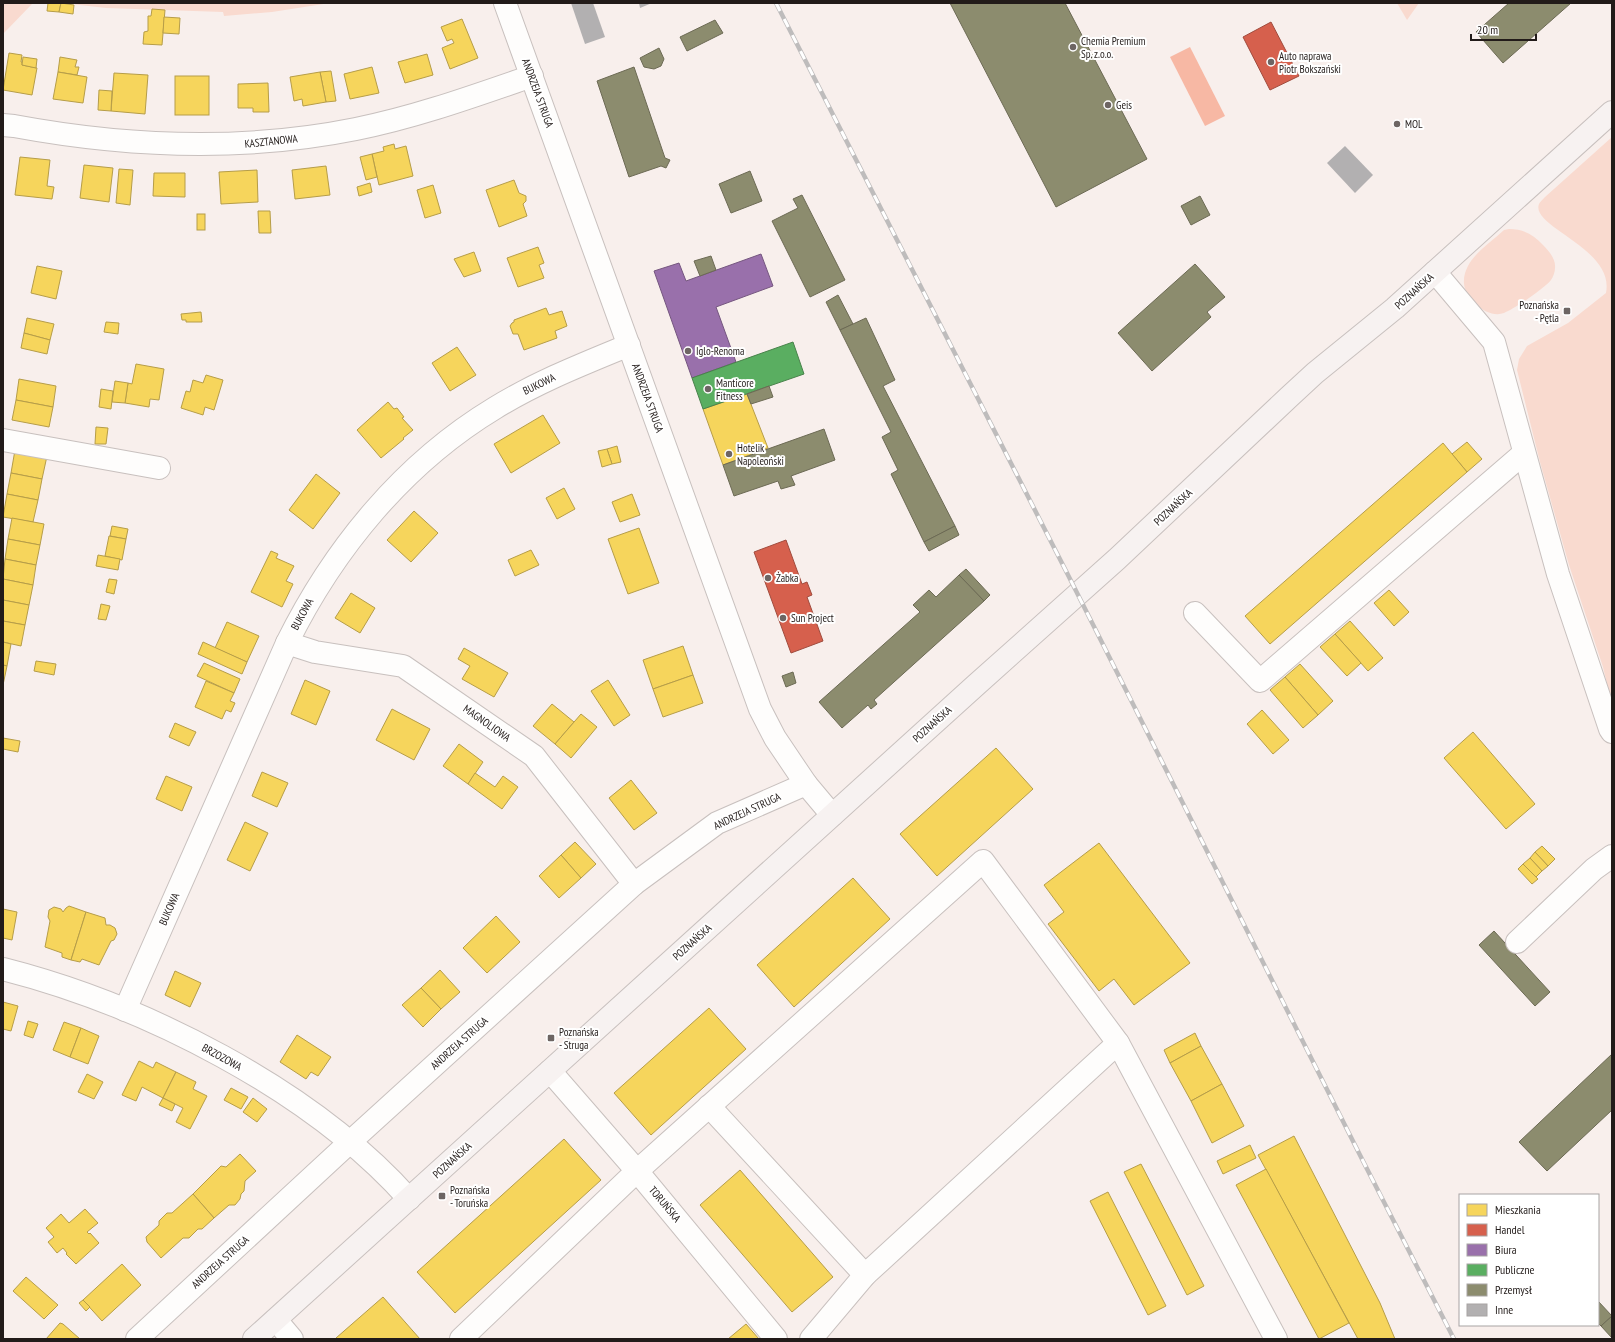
<svg xmlns="http://www.w3.org/2000/svg" width="1615" height="1342" font-family="'PT Sans Narrow',sans-serif">
<style>
.green{fill:#f9dacf}
.water{fill:#f7b8a4}
.homes{fill:#f6d55c;stroke:#b69d48}
.shops{fill:#d6604d;stroke:#a04b3d}
.offices{fill:#9970ab;stroke:#75567f}
.public{fill:#5aae61;stroke:#49824b}
.industry{fill:#8c8c6e;stroke:#6c6a54}
.building{fill:#b2b0b1}
.lines{fill:none;stroke-linecap:round;stroke-linejoin:round}
.minor-casing{stroke:#c8c0be;stroke-width:24}
.secondary-casing{stroke:#c8c0be;stroke-width:24}
.minor{stroke:#fefdfc;stroke-width:22}
.secondary{stroke:#f7f2f1;stroke-width:22}
.rail-casing{stroke:#bebcbc;stroke-width:4.5}
.rail{stroke:#fff;stroke-width:3;stroke-dasharray:9;stroke-linecap:butt}
.poi-dot{fill:#6d6563;stroke:#fff;stroke-width:1.5}
.labels{text-anchor:middle;stroke-width:4;stroke-linejoin:round;paint-order:stroke}
.poi-label{font-size:11px;fill:#221b19;stroke:#fff;text-anchor:start}
.street-label{font-size:11px;fill:#221b19;stroke:#fff}
</style>
<rect width="100%" height="100%" fill="#f8efec"/>
<g class="green">
<path d="M3,3H33L3,34Z"/>
<path d="M62,3H330L272,12L224,16L223,12L106,8Z"/>
<path d="M1397,3H1419L1407,20Z"/>
<path d="M1612,137V705L1603,667L1569,565L1540,462L1517,370L1519,359L1527,346L1568,323L1606,293C1615,248 1530,227 1539,204C1540,202 1543,199 1545,197Z"/>
<path d="M1509,229C1523,229 1533,234 1543,245C1549,251 1556,259 1555,268C1555,272 1553,277 1551,280C1545,288 1514,309 1504,313C1488,319 1466,300 1464,284C1462,260 1488,245 1504,230Z"/>
</g>
<path class="water" d="M1190,47L1225,116L1205,126L1170,57Z"/>
<g class="homes">
<path d="M48,3H61L59,12L47,11Z"/>
<path d="M61,3L74,5L73,14L59,12Z"/>
<path d="M152,9L165,10L162,45L143,44L144,32L148,31V16H151Z"/>
<path d="M164,17L180,18L179,34L163,33Z"/>
<path d="M462,19L478,58L450,69L442,48L454,43L452,39L447,41L441,27Z"/>
<path d="M9,53L22,55L21,62H22V65L37,68L32,95L3,90Z"/>
<path d="M427,54L433,75L405,83L398,62Z"/>
<path d="M23,57L37,59L36,68L22,65Z"/>
<path d="M60,57L77,60L75,67H79L77,75L58,72Z"/>
<path d="M372,67L379,93L350,99L344,74Z"/>
<path d="M331,71L336,101L326,102L320,72Z"/>
<path d="M58,72L87,77L83,103L53,99Z"/>
<path d="M320,72L326,102L303,106L302,99L294,101L290,77Z"/>
<path d="M114,73L148,75L145,114L111,111Z"/>
<rect x="175" y="76" width="34" height="39"/>
<path d="M268,83L269,112H253V108H238V84Z"/>
<path d="M99,90L112,91L111,111L98,110Z"/>
<path d="M394,144L395,149L406,146L413,176L379,185L372,154L384,151L383,147Z"/>
<path d="M372,154L377,177L366,180L360,157Z"/>
<path d="M20,157L50,160L47,186L54,187L52,199L15,195Z"/>
<path d="M84,165L113,168L109,202L80,198Z"/>
<path d="M326,166L330,195L295,199L292,170Z"/>
<path d="M119,169L133,170L130,205L116,203Z"/>
<path d="M257,170L258,202L221,204L219,172Z"/>
<path d="M154,173H185V197L153,196Z"/>
<path d="M514,180L519,193L526,196V201L523,204L527,216L499,227L486,190Z"/>
<path d="M370,183L372,192L359,196L357,187Z"/>
<path d="M433,185L441,213L425,218L417,190Z"/>
<path d="M258,211H270L271,233H259Z"/>
<rect x="197" y="214" width="8" height="16"/>
<path d="M538,247L544,263L539,265L544,278L518,287L507,258Z"/>
<path d="M474,252L481,271L464,277L454,259Z"/>
<path d="M37,266L62,271L56,299L31,293Z"/>
<path d="M546,308L549,315L562,311L567,326L555,331L557,338L524,350L518,334H513L510,326L512,323L514,322V320Z"/>
<path d="M201,312L202,322H186V320H182L181,314Z"/>
<path d="M27,318L54,324L50,340L24,333Z"/>
<path d="M106,322L119,323L118,334L104,332Z"/>
<path d="M24,333L50,340L47,354L21,348Z"/>
<path d="M457,347L476,375L450,391L432,363Z"/>
<path d="M136,364L164,369L159,400L150,399L149,407L125,403L128,383L132,384Z"/>
<path d="M206,375L223,380L214,410L205,407L203,415L181,408L186,391L190,392L193,380L203,383Z"/>
<path d="M19,379L56,386L53,407L16,400Z"/>
<path d="M115,381L128,383L125,403L112,402Z"/>
<path d="M101,389L113,391L111,409L99,407Z"/>
<path d="M747,394L768,448L723,465L703,409Z"/>
<path d="M16,400L53,407L49,427L12,420Z"/>
<path d="M388,402L394,409L397,408L404,417L402,418L413,430L403,438L404,439L381,458L357,430Z"/>
<path d="M543,415L560,443L511,473L494,444Z"/>
<path d="M96,427L108,428L106,444H95Z"/>
<path d="M1467,442L1482,459L1467,472L1452,454Z"/>
<path d="M1443,443L1467,472L1270,644L1245,616Z"/>
<path d="M617,446L621,462L612,464L607,449Z"/>
<path d="M607,449L612,464L602,467L598,451Z"/>
<path d="M15,450L47,456L42,479L11,473Z"/>
<path d="M11,473L42,479L38,500L7,494Z"/>
<path d="M316,474L340,493L313,529L289,510Z"/>
<path d="M564,488L575,509L557,519L546,498Z"/>
<path d="M7,494L38,500L33,522L3,517Z"/>
<path d="M632,494L640,515L620,522L612,502Z"/>
<path d="M414,511L438,533L411,562L387,540Z"/>
<path d="M12,518L44,524L40,545L8,539Z"/>
<path d="M112,526L128,529L126,539L110,536Z"/>
<path d="M639,528L659,583L628,594L608,539Z"/>
<path d="M109,536L126,539L122,560L105,556Z"/>
<path d="M8,539L40,545L36,565L5,559Z"/>
<path d="M531,550L539,565L515,576L508,560Z"/>
<path d="M271,551L278,554L276,558L294,566L286,581L293,584L282,607L251,592Z"/>
<path d="M98,555L120,559L118,570L96,566Z"/>
<path d="M5,559L36,565L33,585L3,579Z"/>
<path d="M3,579L33,585L29,605L3,600Z"/>
<path d="M109,579L117,580L114,594L106,592Z"/>
<path d="M1389,590L1409,612L1394,626L1374,603Z"/>
<path d="M351,593L375,608L360,633L335,618Z"/>
<path d="M3,600L29,605L25,625L3,621Z"/>
<path d="M101,604L110,606L106,620L98,619Z"/>
<path d="M3,621L25,625L21,646L3,642Z"/>
<path d="M1350,621L1383,658L1368,671L1335,634Z"/>
<path d="M227,622L259,636L247,662L215,648Z"/>
<path d="M1335,634L1361,663L1347,676L1320,647Z"/>
<path d="M3,642L11,644L7,666L3,665Z"/>
<path d="M203,642L247,662L242,674L198,654Z"/>
<path d="M683,646L693,675L653,689L643,660Z"/>
<path d="M464,648L508,673L494,697L462,679L470,666L458,659Z"/>
<path d="M36,661L56,664L54,675L34,671Z"/>
<path d="M204,663L240,679L234,693L197,676Z"/>
<path d="M1300,664L1333,701L1318,715L1285,677Z"/>
<path d="M3,665L7,666L3,685Z"/>
<path d="M693,675L703,703L663,717L653,689Z"/>
<path d="M1285,677L1318,715L1303,728L1270,690Z"/>
<path d="M305,680L330,691L316,725L291,714Z"/>
<path d="M608,680L630,715L614,726L591,691Z"/>
<path d="M206,681L234,693L230,701L235,703L231,712L226,710L222,719L195,707Z"/>
<path d="M552,704L574,722L555,744L533,726Z"/>
<path d="M392,709L430,729L414,760L376,740Z"/>
<path d="M1262,710L1289,740L1273,754L1247,724Z"/>
<path d="M581,714L597,727L571,758L555,744Z"/>
<path d="M175,723L196,732L189,746L169,737Z"/>
<path d="M1473,732L1535,804L1506,829L1444,758Z"/>
<path d="M3,738L20,741L18,752L3,749Z"/>
<path d="M459,744L483,762L468,784L443,766Z"/>
<path d="M996,748L1033,789L937,876L900,834Z"/>
<path d="M262,772L288,783L277,807L252,796Z"/>
<path d="M475,773L495,787L503,776L518,787L502,809L468,784Z"/>
<path d="M166,776L192,787L182,811L156,799Z"/>
<path d="M631,780L657,813L634,830L609,798Z"/>
<path d="M245,822L268,833L250,871L227,860Z"/>
<path d="M575,842L596,864L581,878L561,855Z"/>
<path d="M1099,843L1190,963L1134,1005L1114,979L1099,991L1048,924L1064,912L1044,885Z"/>
<path d="M1542,846L1555,859L1548,866L1535,852Z"/>
<path d="M1535,852L1548,866L1542,871L1530,858Z"/>
<path d="M561,855L581,878L559,898L539,876Z"/>
<path d="M1530,858L1542,871L1536,877L1523,864Z"/>
<path d="M1523,864L1538,879L1532,884L1518,869Z"/>
<path d="M853,878L890,919L794,1007L757,965Z"/>
<path d="M69,906L86,912L71,960L62,957V953L45,947L50,921L48,917L49,910L54,907L61,909L63,912L66,908Z"/>
<path d="M3,909L17,912L12,940L3,938Z"/>
<path d="M86,912L105,918L106,925H110L115,928L117,934L114,940L111,941L99,965L82,959L80,962L71,960Z"/>
<path d="M496,916L520,942L487,973L463,948Z"/>
<path d="M440,970L460,992L441,1009L421,988Z"/>
<path d="M175,971L201,983L190,1007L165,995Z"/>
<path d="M421,988L441,1009L423,1027L402,1005Z"/>
<path d="M3,1002L18,1006L11,1031L3,1029Z"/>
<path d="M709,1008L746,1049L651,1135L614,1093Z"/>
<path d="M28,1021L38,1024L33,1038L24,1035Z"/>
<path d="M64,1022L81,1028L70,1057L53,1050Z"/>
<path d="M81,1028L99,1036L88,1064L70,1057Z"/>
<path d="M1195,1033L1201,1046L1170,1063L1164,1050Z"/>
<path d="M297,1035L331,1057L318,1076L311,1072L306,1079L280,1062Z"/>
<path d="M1201,1046L1222,1084L1191,1101L1170,1063Z"/>
<path d="M139,1061L153,1068L156,1062L176,1072L163,1098L142,1087L136,1101L122,1095Z"/>
<path d="M176,1072L196,1082L193,1089L207,1096L190,1129L176,1122L183,1108L163,1098Z"/>
<path d="M87,1074L103,1082L94,1099L78,1092Z"/>
<path d="M1222,1084L1244,1126L1212,1143L1191,1101Z"/>
<path d="M231,1088L248,1097L241,1109L224,1100Z"/>
<path d="M163,1098L175,1104L172,1111L159,1105Z"/>
<path d="M253,1098L267,1109L257,1122L243,1112Z"/>
<path d="M1294,1136L1380,1303L1395,1339H1358L1258,1155Z"/>
<path d="M564,1139L601,1180L455,1313L417,1272Z"/>
<path d="M1250,1145L1256,1158L1223,1174L1217,1161Z"/>
<path d="M240,1154L256,1171L245,1181L244,1191L241,1194L240,1199L235,1205H229L214,1218L193,1194L221,1166L226,1167Z"/>
<path d="M1141,1164L1204,1286L1187,1295L1124,1172Z"/>
<path d="M1266,1169L1349,1323L1319,1339L1236,1185Z"/>
<path d="M740,1170L833,1277L792,1312L700,1205Z"/>
<path d="M1108,1192L1166,1306L1148,1315L1090,1201Z"/>
<path d="M193,1194L214,1218L202,1229H198L189,1238H183L161,1258L147,1242L146,1237L159,1225V1221L167,1213H172Z"/>
<path d="M85,1209L98,1223L87,1232L89,1234L90,1233L99,1243L76,1264L66,1254L67,1253L63,1248L57,1253L48,1242L54,1237L46,1228L61,1214L69,1223Z"/>
<path d="M122,1264L141,1285L102,1321L83,1300Z"/>
<path d="M26,1277L58,1305L44,1319L13,1291Z"/>
<path d="M383,1297L420,1339H337L336,1338Z"/>
<path d="M83,1300L90,1307L86,1311L79,1303Z"/>
<path d="M60,1323L63,1324L80,1339H46Z"/>
<path d="M746,1324L759,1339H728Z"/>
</g>
<g class="shops">
<path d="M1271,22L1299,76L1270,90L1243,37Z"/>
<path d="M786,540L802,584L807,582L812,595L807,597L823,641L791,653L754,552Z"/>
</g>
<path class="offices" d="M761,254L773,286L716,307L736,362L692,378L654,271L679,263L686,281Z"/>
<path class="public" d="M793,342L804,374L703,409L692,378Z"/>
<g class="industry">
<path d="M950,3H1065L1147,159L1056,207Z"/>
<path d="M1509,3H1571L1503,63L1476,32Z"/>
<path d="M715,20L723,33L687,51L680,37Z"/>
<path d="M659,48L664,59L661,66L654,69L644,67L640,58Z"/>
<path d="M634,67L665,158L670,160L666,168L661,166L629,177L597,81Z"/>
<path d="M750,171L762,201L731,213L719,184Z"/>
<path d="M802,195L845,280L810,297L772,221L798,208L793,199Z"/>
<path d="M1200,196L1210,215L1191,225L1181,206Z"/>
<path d="M711,256L716,270L700,276L694,261Z"/>
<path d="M1195,264L1225,297L1207,312L1211,317L1152,371L1118,333Z"/>
<path d="M838,295L853,324L840,330L826,302Z"/>
<path d="M866,318L895,380L883,386L955,526L924,542L891,474L898,470L882,437L891,432L840,330Z"/>
<path d="M769,386L773,397L751,404L747,394Z"/>
<path d="M824,429L835,460L791,476L795,485L781,489L778,481L734,496L723,465Z"/>
<path d="M955,526L959,535L929,551L924,542Z"/>
<path d="M966,569L990,595L984,601L959,575Z"/>
<path d="M959,575L984,601L874,700L877,704L871,709L868,705L842,728L819,702L920,612L913,605L929,590L936,597Z"/>
<path d="M793,672L796,683L786,687L782,676Z"/>
<path d="M1494,931L1550,992L1535,1006L1479,945Z"/>
<path d="M1612,1054V1110L1547,1171L1519,1142Z"/>
<path d="M1598,1301L1612,1316L1601,1326L1598,1323Z"/>
<path d="M1612,1316V1338L1601,1326Z"/>
</g>
<g class="building">
<path d="M571,3H593L605,37L585,44Z"/>
<path d="M639,3H652L640,8Z"/>
<path d="M1345,146L1373,175L1355,193L1327,163Z"/>
</g>
<g class="lines">
<defs>
<g id="minor">
<path d="M505,3L760,709L775,738L806,784"/>
<path d="M3,125L14,126C127,147 242,152 356,129C416,117 474,96 532,76"/>
<path d="M1435,272L1494,342L1558,574L1610,729L1612,732"/>
<path d="M3,440L159,468"/>
<path d="M1195,613L1260,681L1524,453"/>
<path d="M287,643L315,652L403,666L534,756L634,884"/>
<path d="M1517,942L1594,869L1612,856"/>
<path d="M3,969C144,1005 311,1089 409,1199"/>
<path d="M125,1010L287,643C334,548 404,463 495,408C537,382 583,364 629,345"/>
<path d="M550,1071L637,1171L776,1339"/>
<path d="M709,1106L865,1275"/>
<path d="M276,1320L292,1339"/>
<path d="M137,1339L350,1142L634,884L717,823L806,784L832,815"/>
<path d="M461,1339L637,1171L983,861L1118,1043L1276,1339"/>
<path d="M811,1339L865,1275L1118,1043"/>
</g>
<path id="secondary" d="M254,1339L976,685L1117,559L1289,397L1315,373L1395,308L1612,112"/>
</defs>
<use href="#minor" class="minor-casing"/>
<use href="#secondary" class="secondary-casing"/>
<use href="#minor" class="minor"/>
<use href="#secondary" class="secondary"/>
<defs>
<path id="rail" d="M776,3L1066,571L1365,1165L1454,1339"/>
</defs>
<use href="#rail" class="rail-casing"/>
<use href="#rail" class="rail"/>
</g>
<g class="poi-dot">
<circle cx="1073" cy="47" r="4"/>
<circle cx="1271" cy="62" r="4"/>
<circle cx="1108" cy="105" r="4"/>
<circle cx="1397" cy="124" r="4"/>
<rect x="1563" y="307" width="8" height="8" rx="2"/>
<circle cx="688" cy="351" r="4"/>
<circle cx="708" cy="389" r="4"/>
<circle cx="729" cy="454" r="4"/>
<circle cx="768" cy="578" r="4"/>
<circle cx="783" cy="618" r="4"/>
<rect x="547" y="1034" width="8" height="8" rx="2"/>
<rect x="438" y="1192" width="8" height="8" rx="2"/>
</g>
<g class="labels">
<g class="poi-label">
<text x="1081" y="45">Chemia Premium<tspan x="1081" dy="13">Sp. z.o.o.</tspan></text>
<text x="1279" y="60">Auto naprawa<tspan x="1279" dy="13">Piotr Bokszański</tspan></text>
<text x="1116" y="109">Geis</text>
<text x="1405" y="128">MOL</text>
<text x="1559" y="309" text-anchor="end">Poznańska<tspan x="1559" dy="13">- Pętla</tspan></text>
<text x="696" y="355">Iglo-Renoma</text>
<text x="716" y="387">Manticore<tspan x="716" dy="13">Fitness</tspan></text>
<text x="737" y="452">Hotelik<tspan x="737" dy="13">Napoleoński</tspan></text>
<text x="776" y="582">Żabka</text>
<text x="791" y="622">Sun Project</text>
<text x="559" y="1036">Poznańska<tspan x="559" dy="13">- Struga</tspan></text>
<text x="450" y="1194">Poznańska<tspan x="450" dy="13">- Toruńska</tspan></text>
</g>
<g class="street-label">
<text transform="translate(538 93) rotate(70)" y="4">ANDRZEJA STRUGA</text>
<text transform="translate(271 141) rotate(-6)" y="4">KASZTANOWA</text>
<text transform="translate(1414 291) rotate(-42)" y="4">POZNAŃSKA</text>
<text transform="translate(539 384) rotate(-26)" y="4">BUKOWA</text>
<text transform="translate(648 398) rotate(70)" y="4">ANDRZEJA STRUGA</text>
<text transform="translate(1173 507) rotate(-43)" y="4">POZNAŃSKA</text>
<text transform="translate(302 614) rotate(-61)" y="4">BUKOWA</text>
<text transform="translate(487 723) rotate(35)" y="4">MAGNOLIOWA</text>
<text transform="translate(932 724) rotate(-42)" y="4">POZNAŃSKA</text>
<text transform="translate(747 811) rotate(-25)" y="4">ANDRZEJA STRUGA</text>
<text transform="translate(169 909) rotate(-66)" y="4">BUKOWA</text>
<text transform="translate(692 942) rotate(-42)" y="4">POZNAŃSKA</text>
<text transform="translate(459 1043) rotate(-42)" y="4">ANDRZEJA STRUGA</text>
<text transform="translate(222 1057) rotate(29)" y="4">BRZOZOWA</text>
<text transform="translate(452 1160) rotate(-42)" y="4">POZNAŃSKA</text>
<text transform="translate(665 1204) rotate(50)" y="4">TORUŃSKA</text>
<text transform="translate(220 1262) rotate(-42)" y="4">ANDRZEJA STRUGA</text>
</g>
</g>
<rect width="1615" height="1342" fill="none" stroke="#221b19" stroke-width="8"/>
<rect x="1459" y="1194" width="140" height="132" fill="#ffffff" stroke="#a7a4a3"/>
<rect x="1467" y="1204" width="20" height="12" fill="#f6d55c" stroke="#a7a4a3"/>
<text x="1495" y="1214" font-size="12" fill="#221b19">Mieszkania</text>
<rect x="1467" y="1224" width="20" height="12" fill="#d6604d" stroke="#a7a4a3"/>
<text x="1495" y="1234" font-size="12" fill="#221b19">Handel</text>
<rect x="1467" y="1244" width="20" height="12" fill="#9970ab" stroke="#a7a4a3"/>
<text x="1495" y="1254" font-size="12" fill="#221b19">Biura</text>
<rect x="1467" y="1264" width="20" height="12" fill="#5aae61" stroke="#a7a4a3"/>
<text x="1495" y="1274" font-size="12" fill="#221b19">Publiczne</text>
<rect x="1467" y="1284" width="20" height="12" fill="#8c8c6e" stroke="#a7a4a3"/>
<text x="1495" y="1294" font-size="12" fill="#221b19">Przemysł</text>
<rect x="1467" y="1304" width="20" height="12" fill="#b2b0b1" stroke="#a7a4a3"/>
<text x="1495" y="1314" font-size="12" fill="#221b19">Inne</text>
<path d="M1471 34v6h65v-6" fill="none" stroke="#221b19" stroke-width="2"/>
<text x="1477" y="34" font-size="12" fill="#221b19" stroke="#ffffff" stroke-width="3" paint-order="stroke">20 m</text>
</svg>
